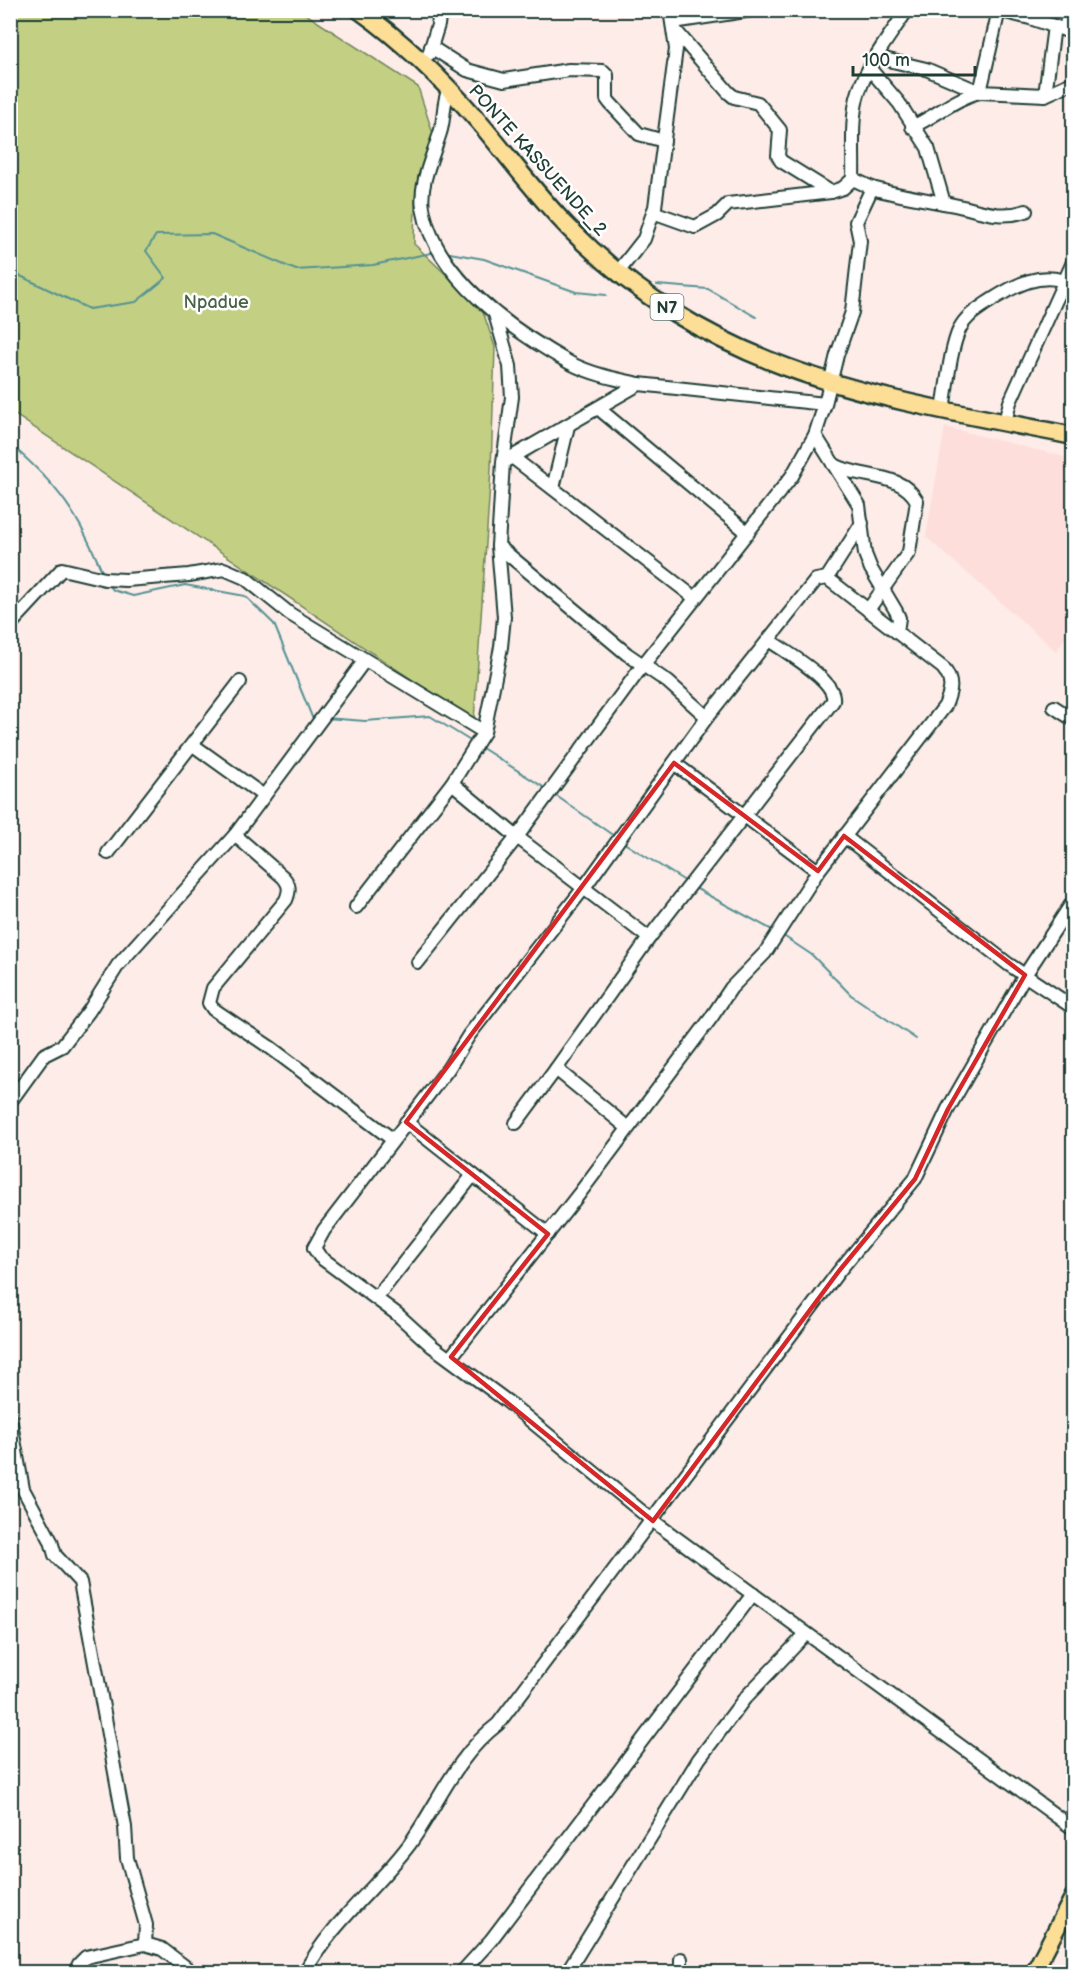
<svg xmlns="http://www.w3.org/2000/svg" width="1084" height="1983" font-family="'Balsamiq Sans',sans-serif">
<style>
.built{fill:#fddeda}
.green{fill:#c3d084;stroke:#71865c;stroke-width:1.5}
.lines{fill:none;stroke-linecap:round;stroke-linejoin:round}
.stream{stroke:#559293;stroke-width:2}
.minor-casing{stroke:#1f3d34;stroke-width:16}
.major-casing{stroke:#1f3d34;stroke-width:20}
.highway-casing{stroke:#1f3d34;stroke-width:21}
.minor{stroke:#fff;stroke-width:12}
.major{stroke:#fcde96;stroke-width:15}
.highway{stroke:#fcde96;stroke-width:16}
.marked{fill:none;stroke:#d62828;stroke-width:4.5;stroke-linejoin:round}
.labels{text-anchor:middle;stroke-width:5;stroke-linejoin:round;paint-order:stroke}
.shield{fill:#fff;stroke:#627771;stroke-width:1.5}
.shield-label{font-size:16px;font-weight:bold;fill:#1f3d34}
.street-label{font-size:18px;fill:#1f3d34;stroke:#fff}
.park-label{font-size:18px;fill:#486248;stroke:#fff}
</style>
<rect width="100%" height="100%" fill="#feece9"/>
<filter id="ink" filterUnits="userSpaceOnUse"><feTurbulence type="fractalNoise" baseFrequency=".0167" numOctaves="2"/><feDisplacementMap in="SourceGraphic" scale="12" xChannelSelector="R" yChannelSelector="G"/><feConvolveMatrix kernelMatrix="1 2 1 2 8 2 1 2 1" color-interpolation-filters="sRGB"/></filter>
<g filter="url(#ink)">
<path class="built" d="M945,427L1073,459V627L1056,651L926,537Z"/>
<path class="green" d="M10,11H301L418,87L433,134L415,200L414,244L482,309L495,347L491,469L474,721L11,412Z"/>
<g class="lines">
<g class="stream">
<path d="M444,252L484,259L576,292L606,295"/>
<path d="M10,271L89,309L136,302L166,278L146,251L156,235L212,234L296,270L373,265L436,252"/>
<path d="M657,285L708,289L756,317"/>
<path d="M10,444C59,486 79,515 103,574"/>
<path d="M109,584L113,590L133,596L185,585L245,596L274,624L312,717H317"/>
<path d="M326,718L365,721L430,716L472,742"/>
<path d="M479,746L548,790"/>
<path d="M555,795L614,836"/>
<path d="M621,841L688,883"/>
<path d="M695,888L774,931"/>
<path d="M782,935L812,955L851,995L916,1039"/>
</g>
<defs>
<g id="minor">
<path d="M997,10L1030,18L1074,33"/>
<path d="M673,22L752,10"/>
<path d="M675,30L728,92L734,97L758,103L780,130L778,156L781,161L831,192"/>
<path d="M1065,30L1069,10"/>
<path d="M431,47L467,70L504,80L569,70L603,71L607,75V99L610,103L639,134L664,141"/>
<path d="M429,54L438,25L440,10"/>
<path d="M876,57L926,69L980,92L1045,95L1074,82"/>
<path d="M870,69L899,103L928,148L944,203"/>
<path d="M449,89C442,103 445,119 440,133C433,156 419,184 423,208C435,277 513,331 570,363C591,374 616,379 639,384L825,404L837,355L852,312L860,241L856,222L872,188L853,179"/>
<path d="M1045,95L1054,26"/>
<path d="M912,127C936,116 955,98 980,92L999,10"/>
<path d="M872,188C899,196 926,199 954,205C980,210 999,220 1026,211"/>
<path d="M653,212L695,227L717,215L728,204L831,192L843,188L853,179C854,152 850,117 859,91C869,62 890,36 907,10"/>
<path d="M618,272L644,239L655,207L676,49L670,10"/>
<path d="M598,408L748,533"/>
<path d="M943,410C947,386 950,349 960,328C966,316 977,310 987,303C1013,286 1043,268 1074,285"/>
<path d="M1005,422L1010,402L1074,260"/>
<path d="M815,435L859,505L865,554L871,569L896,611L899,618L897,632"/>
<path d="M512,457L695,598"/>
<path d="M507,460L639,384"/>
<path d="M833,464C859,480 900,470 917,501L909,552L868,610"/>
<path d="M553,488L568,426"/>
<path d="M498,546L627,654L668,682L707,717"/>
<path d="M827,578L862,523"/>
<path d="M10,625L62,569L105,579L126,580L189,575L224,569L245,578L290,614L484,732"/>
<path d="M1054,707L1074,720"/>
<path d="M193,745L264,796"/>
<path d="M674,763L818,871"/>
<path d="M452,783L517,837L649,938L556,1069L628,1128"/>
<path d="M235,835L365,660"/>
<path d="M844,836L1008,964L1074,1008"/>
<path d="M108,853L240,682"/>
<path d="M356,907L452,783L484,732L501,647L504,617L498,546L503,462L512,397L510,366L495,314"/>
<path d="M649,938L833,701C837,680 785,652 769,640"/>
<path d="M418,962L517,837L643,665L792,476L815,435L825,404"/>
<path d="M10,1102L44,1055L62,1046L89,1011L118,965L235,835L283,877C290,885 290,890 286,900L213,988L209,1003L213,1009L271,1048L392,1139"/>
<path d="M406,1122L548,1234"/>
<path d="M516,1123L556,1069"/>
<path d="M376,1298L473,1175"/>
<path d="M451,1357L579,1194L711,1018L731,988L765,953L818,871L945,706C951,691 954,682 943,668L827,578L816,580L707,717L583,889L469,1035L448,1069L324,1230L314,1248L320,1257L397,1314L432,1346L508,1402L653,1521L1074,1829"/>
<path d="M10,1418L23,1489L51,1541L55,1555L80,1582L125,1827L127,1858L146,1925L145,1944"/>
<path d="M681,1959V1972"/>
<path d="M75,1972L79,1964L86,1957L145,1944L162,1949L192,1972"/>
<path d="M305,1972C331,1923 376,1889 409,1845C439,1803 455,1757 498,1724L839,1271L915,1179L948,1109L1025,975L1074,900"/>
<path d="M462,1972L491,1940L753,1594"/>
<path d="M567,1972L699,1759L745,1698L806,1634"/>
</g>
<path id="major" d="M1034,1972L1074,1895"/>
<path id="highway" d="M359,10C404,42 443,80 479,122C509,157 537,196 570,229C716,376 880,398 1074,436"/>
</defs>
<use href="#minor" class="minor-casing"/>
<use href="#major" class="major-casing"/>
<use href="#highway" class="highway-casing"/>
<use href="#minor" class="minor"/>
<use href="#major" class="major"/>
<use href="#highway" class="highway"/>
</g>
</g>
<path class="marked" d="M674,763L818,871L844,836L1025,975L948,1109L915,1179L839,1271L653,1521L451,1357L548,1234L406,1122Z"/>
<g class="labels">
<rect class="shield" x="650.5" y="294" width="33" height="26" rx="4.5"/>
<g class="shield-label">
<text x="667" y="313">N7</text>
</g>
<g class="street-label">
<text transform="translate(538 160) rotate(48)" y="6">PONTE KASSUENDE_2</text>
</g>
<g class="park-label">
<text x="216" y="308">Npadue</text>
</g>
</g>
<rect width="1084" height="1983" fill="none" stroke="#fff" stroke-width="36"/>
<rect x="18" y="18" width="1048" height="1947" fill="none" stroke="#1f3d34" stroke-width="2" filter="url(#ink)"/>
<path d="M853 66v9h122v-9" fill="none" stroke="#1f3d34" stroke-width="3"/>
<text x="862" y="66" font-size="18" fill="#1f3d34" stroke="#ffffff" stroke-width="4.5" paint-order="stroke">100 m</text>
</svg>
